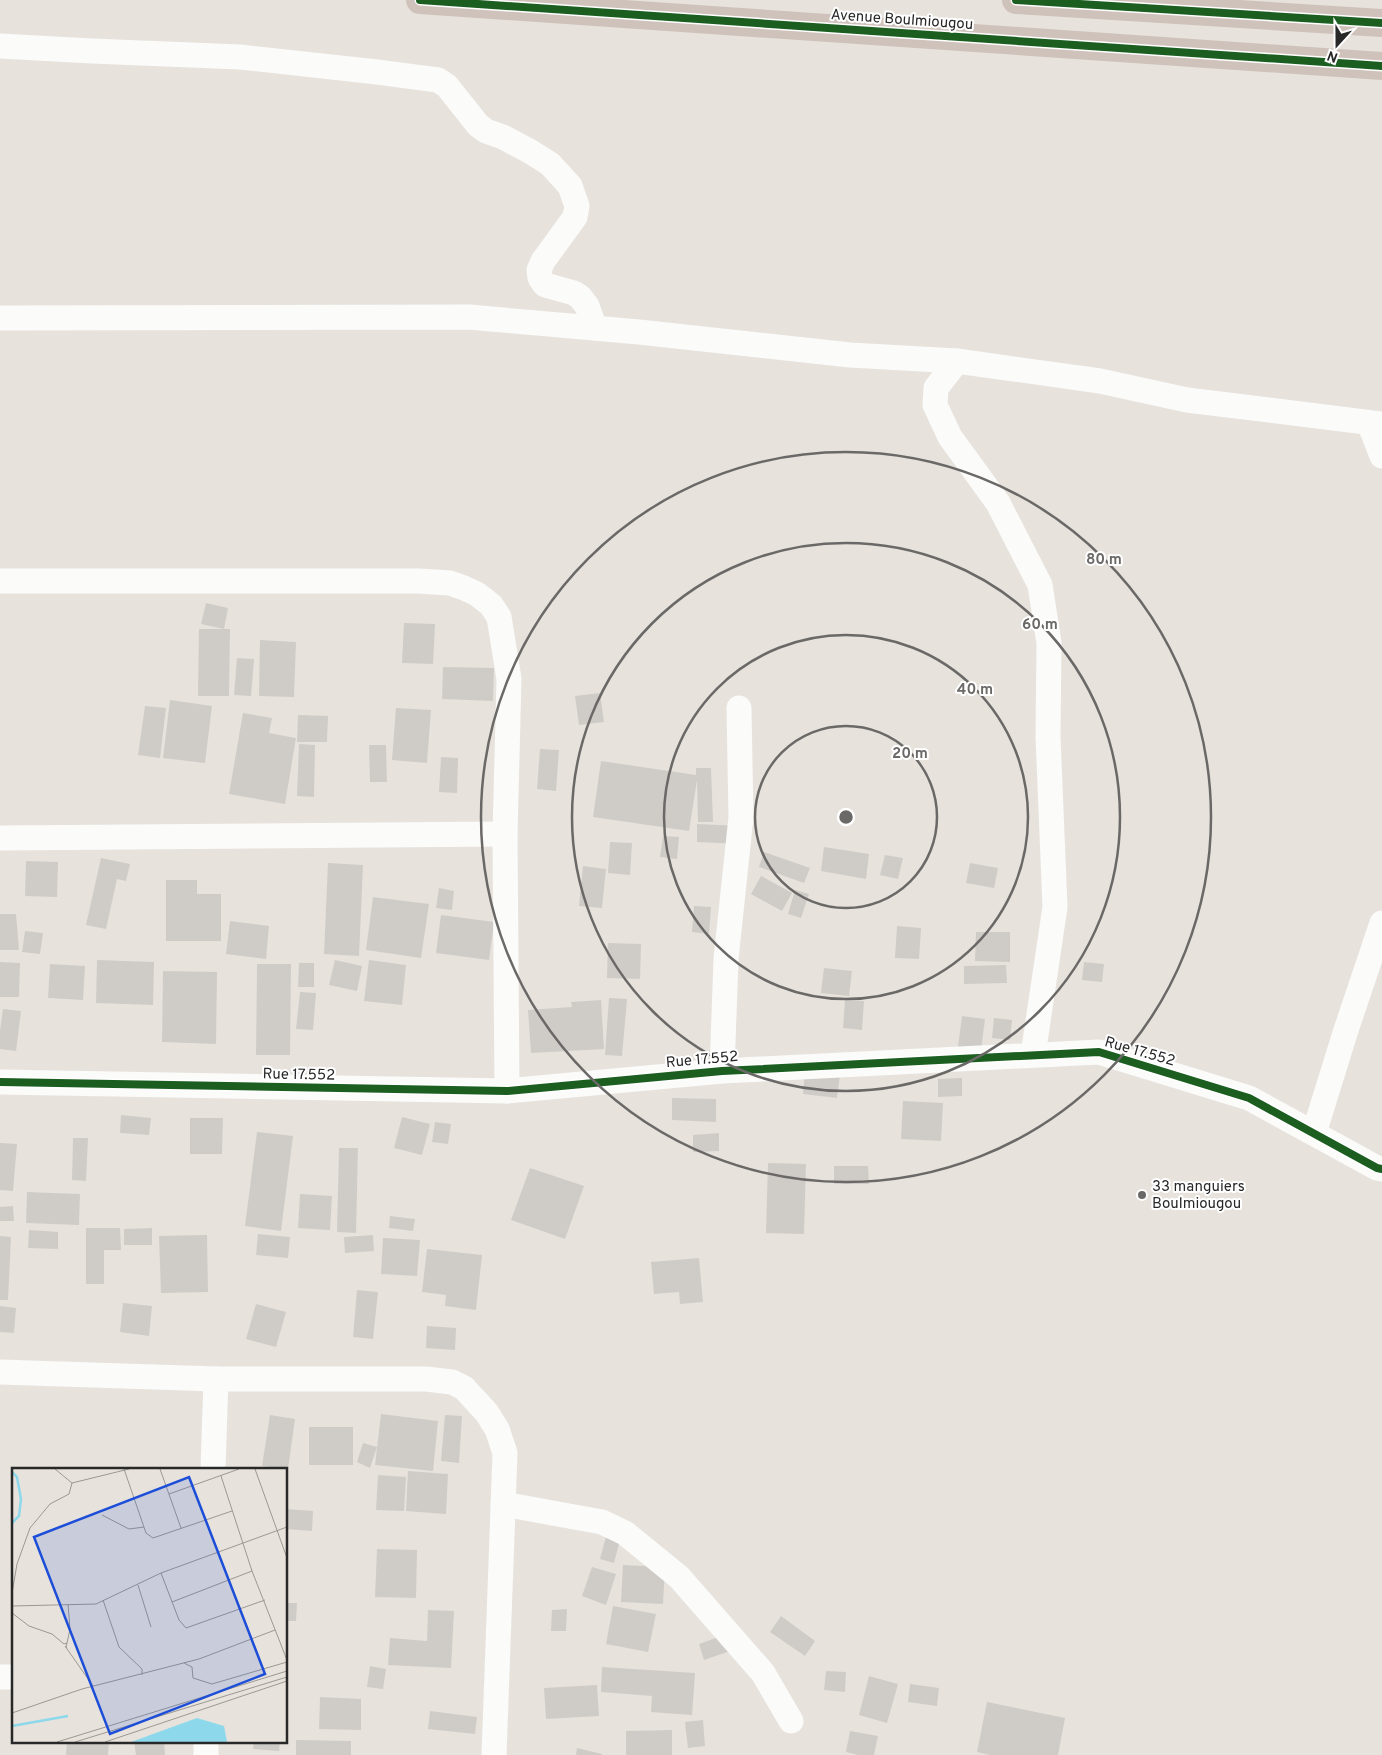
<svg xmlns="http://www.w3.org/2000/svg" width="1382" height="1755" font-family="Overpass,sans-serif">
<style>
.building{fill:#cfccc8}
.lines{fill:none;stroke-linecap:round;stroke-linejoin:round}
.street{stroke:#fbfbfa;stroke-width:25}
.highway{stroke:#cec2bb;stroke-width:28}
.cycleway-casing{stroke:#fff;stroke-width:11}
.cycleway{stroke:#1b5e20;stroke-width:8}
.ring{fill:none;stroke:#6b6967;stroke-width:2.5}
.poi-dot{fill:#6b6967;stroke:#fff;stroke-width:2}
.labels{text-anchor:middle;stroke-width:4;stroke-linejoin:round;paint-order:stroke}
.street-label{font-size:15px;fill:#282828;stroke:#fff}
.poi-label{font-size:15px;fill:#282828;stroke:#fff;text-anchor:start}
.inset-river{fill:none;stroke:#8dd8eb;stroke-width:2.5}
.inset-road{fill:none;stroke:#9b9894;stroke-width:1}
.view{fill:#1d4ed8;fill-opacity:0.15;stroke:#1d4ed8;stroke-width:2.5}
.inset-edge{fill:none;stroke:#282828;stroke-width:2.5}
.centre{fill:#6b6967;stroke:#fff;stroke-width:2.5}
.ring-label{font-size:15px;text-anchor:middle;font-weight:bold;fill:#6b6967;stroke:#fff;stroke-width:4;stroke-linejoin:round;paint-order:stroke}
</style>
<rect width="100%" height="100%" fill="#e7e2dc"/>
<g class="building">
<path d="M206,603L228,608L224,629L201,624Z"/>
<path d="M404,623L435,624L433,664L402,663Z"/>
<path d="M199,629H230L229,696H198Z"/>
<path d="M260,640L296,642L294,697L259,696Z"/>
<path d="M237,658L254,659L251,696L234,695Z"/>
<path d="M443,667L494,668L493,701L442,699Z"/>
<path d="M600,693L604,722L579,725L575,696Z"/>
<path d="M170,700L212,706L205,763L163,758Z"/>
<path d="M145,706L166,708L160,758L138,755Z"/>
<path d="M396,708L431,710L427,763L392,760Z"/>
<path d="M243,713L272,718L269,733L296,738L285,804L229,794Z"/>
<path d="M298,715L328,716L327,742H297Z"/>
<path d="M299,744L315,745L314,797L297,796Z"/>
<path d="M369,745H386L387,782H370Z"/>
<path d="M540,749L559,750L556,791L537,789Z"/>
<path d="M441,757L458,758L457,793L439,792Z"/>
<path d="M601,761L696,775V768H711L713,822H698L697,780L689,831L593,817Z"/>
<path d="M697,824L743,826L742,844L697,842Z"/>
<path d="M663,836L679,837L677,859L660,857Z"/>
<path d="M610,842L632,843L630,875L608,873Z"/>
<path d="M824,847L869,854L866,879L821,871Z"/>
<path d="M764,852L810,868L804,883L759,867Z"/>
<path d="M885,855L903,858L898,879L880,875Z"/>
<path d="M101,858L130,864L126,881L117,879L106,929L86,925Z"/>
<path d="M26,861L58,862L57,897L25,896Z"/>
<path d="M328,863L363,865L359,956L324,954Z"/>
<path d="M970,863L998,868L994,888L966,883Z"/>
<path d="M583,866L606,869L602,908L579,906Z"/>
<path d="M761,876L792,893L782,911L751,894Z"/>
<path d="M166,880H197V894H221V941H166Z"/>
<path d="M439,888L454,891L452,910L436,908Z"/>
<path d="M795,890L809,894L801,918L788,914Z"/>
<path d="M373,897L429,904L421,958L366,950Z"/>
<path d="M694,906L711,907L709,934L692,932Z"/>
<path d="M0,914H16L19,950H0Z"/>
<path d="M441,915L494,922L489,960L436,953Z"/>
<path d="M230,921L269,926L266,959L226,954Z"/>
<path d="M897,926L921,928L919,959L895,958Z"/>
<path d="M25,931L43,933L40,954L22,952Z"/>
<path d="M976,932H1010V962L975,961Z"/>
<path d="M608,943L641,944L640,979L607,978Z"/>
<path d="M97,960L154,962L153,1005L96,1003Z"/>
<path d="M335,960L362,966L357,991L329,985Z"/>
<path d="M369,960L406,965L402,1005L364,1001Z"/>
<path d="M0,962L20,963L19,997H0Z"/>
<path d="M1084,962L1104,964L1102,982L1082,980Z"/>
<path d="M299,963H314V987H298Z"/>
<path d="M50,964L85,966L83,1000L48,998Z"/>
<path d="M257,964H291L290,1055H256Z"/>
<path d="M1006,965L1007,983L964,984V966Z"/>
<path d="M824,968L852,971L849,996L821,993Z"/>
<path d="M163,971L217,972L216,1044L162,1042Z"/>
<path d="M300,992L316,993L313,1030L296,1029Z"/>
<path d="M609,998L627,999L622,1056L605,1055Z"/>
<path d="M601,1000L604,1049L531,1053L528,1010L572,1007L571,1002Z"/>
<path d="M845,1000L864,1001L862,1030L843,1028Z"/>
<path d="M3,1009L21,1011L16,1051L0,1049V1030Z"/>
<path d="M962,1016L985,1019L981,1051L958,1047Z"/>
<path d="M994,1018L1012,1020L1010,1040L992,1038Z"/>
<path d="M805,1071L840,1075L837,1098L803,1094Z"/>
<path d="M962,1078V1096L938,1097V1079Z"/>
<path d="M672,1098L716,1099V1122L672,1120Z"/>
<path d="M903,1101L943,1103L941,1141L901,1139Z"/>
<path d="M121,1115L151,1118L149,1135L120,1133Z"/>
<path d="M402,1117L430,1124L422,1155L394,1148Z"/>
<path d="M190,1118H223L222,1154H190Z"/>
<path d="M435,1122L451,1124L448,1144L432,1142Z"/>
<path d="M257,1132L293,1136L281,1231L245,1226Z"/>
<path d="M719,1133V1151L693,1152V1135Z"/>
<path d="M73,1138H88L86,1181L72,1180Z"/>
<path d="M0,1143L17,1144L13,1191L0,1190Z"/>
<path d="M339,1148H358L356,1233L337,1232Z"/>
<path d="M768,1163L806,1164L804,1234L766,1233Z"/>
<path d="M834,1166H868L869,1184H834Z"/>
<path d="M530,1168L584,1186L565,1239L511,1220Z"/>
<path d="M27,1192L80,1194L79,1225L26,1223Z"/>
<path d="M300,1194L332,1196L330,1230L298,1228Z"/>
<path d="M13,1206L14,1221H0V1207Z"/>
<path d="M390,1216L415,1219L413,1231L389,1228Z"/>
<path d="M86,1228H120L121,1250H104V1284H86Z"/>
<path d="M152,1228V1245H124V1229Z"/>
<path d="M29,1230L58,1232V1249L28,1248Z"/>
<path d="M258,1234L290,1237L288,1258L256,1255Z"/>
<path d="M207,1235L208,1292L161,1293L159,1236Z"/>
<path d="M373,1235L374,1251L345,1253L344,1237Z"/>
<path d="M0,1236L11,1237L8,1300H0Z"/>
<path d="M383,1238L420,1240L417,1276L381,1274Z"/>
<path d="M427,1249L482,1255L476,1310L445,1306L446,1295L422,1292Z"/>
<path d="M699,1258L703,1302L680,1304L679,1292L654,1294L651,1262Z"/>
<path d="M357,1290L378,1292L373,1339L353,1337Z"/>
<path d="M123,1303L152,1306L149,1336L120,1332Z"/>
<path d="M256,1304L286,1312L276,1347L246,1339Z"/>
<path d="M0,1306L16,1308L14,1333L0,1332Z"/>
<path d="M427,1326L456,1328L455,1350L426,1348Z"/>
<path d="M381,1414L438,1421L433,1471L375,1465Z"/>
<path d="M270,1415L295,1419L288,1469L262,1466Z"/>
<path d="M445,1415L462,1416L459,1463L441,1461Z"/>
<rect x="309" y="1427" width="44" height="38"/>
<path d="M363,1443L377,1447L370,1468L357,1462Z"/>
<path d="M408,1471L448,1474L446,1514L406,1511Z"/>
<path d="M378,1475L406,1477L404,1511L376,1510Z"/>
<path d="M286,1509L313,1511L312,1531L286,1529Z"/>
<path d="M609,1525L623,1528L614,1563L600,1559Z"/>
<path d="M377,1549L417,1550L416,1598L375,1597Z"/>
<path d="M623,1565L665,1567L663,1604L621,1602Z"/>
<path d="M592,1567L616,1574L606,1605L582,1596Z"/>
<path d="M286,1603H297L296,1621H286Z"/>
<path d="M613,1606L656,1614L648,1652L606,1644Z"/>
<path d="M567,1609L566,1631H551L552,1610Z"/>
<path d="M428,1610L454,1611L451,1668L388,1665L390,1638L427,1641Z"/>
<path d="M781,1616L815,1641L805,1656L770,1632Z"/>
<path d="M727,1634L733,1650L704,1660L699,1644Z"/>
<path d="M370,1666L386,1669L383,1689L367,1687Z"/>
<path d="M602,1667L695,1673L692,1715L651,1712L652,1696L601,1692Z"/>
<path d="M826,1671L846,1672L845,1692L824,1690Z"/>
<path d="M869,1676L898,1684L887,1723L859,1715Z"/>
<path d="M910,1684L939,1688L937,1706L908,1702Z"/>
<path d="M597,1685L599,1716L546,1719L544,1688Z"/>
<path d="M320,1697L361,1699V1730L319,1729Z"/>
<path d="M987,1702L1065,1718L1058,1755H990L977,1752Z"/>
<path d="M430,1711L477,1717L475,1734L428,1729Z"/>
<path d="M703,1720L705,1746L688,1748L685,1722Z"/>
<path d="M672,1730V1755H626V1731Z"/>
<path d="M850,1731L878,1736L874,1755H858L846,1752Z"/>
<path d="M296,1740L351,1741V1755H296Z"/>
<path d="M67,1741H109L108,1755H66Z"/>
<path d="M134,1741H164L165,1755H136Z"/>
<path d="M254,1741H280L279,1751L253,1749Z"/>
<path d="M577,1748L602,1754V1755H576Z"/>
</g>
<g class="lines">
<g class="street">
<path d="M0,46L92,51L240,57L377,72L438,80L447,86L478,125L486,131L503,137L531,152L550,164L570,186L577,206L575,217L543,261L539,270L540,278L545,285L574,293L580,297L587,306L595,328"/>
<path d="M0,318L469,317L639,332L850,355L957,361L1100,381L1187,400L1382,424"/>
<path d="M957,361L936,388L935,405L950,437L998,503L1040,585L1049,643L1048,737L1055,907L1033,1055"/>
<path d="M1369,423L1382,456"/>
<path d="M0,581H418L450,583L464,588L477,594L491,605L499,617L509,679L505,834L507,1091"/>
<path d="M0,838L505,834"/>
<path d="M722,1071L726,959L741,817L739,708"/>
<path d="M0,1082L507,1091L722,1071L1099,1052L1249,1098L1377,1168L1382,1169"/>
<path d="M1314,1133L1346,1030L1382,923"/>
<path d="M0,1372L216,1379H426L452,1382L464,1388L487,1413L497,1429L505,1453L494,1755"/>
<path d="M213,1469L216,1379"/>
<path d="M503,1504L602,1522L625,1533L679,1577L763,1673L791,1721"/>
<path d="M0,1677H14"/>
<path d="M206,1741V1755"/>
</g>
<g class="highway">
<path d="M420,0L1382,66"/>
<path d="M1016,0L1382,23"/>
</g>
<defs>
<g id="cycleway">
<path d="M420,0L1382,66"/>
<path d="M1016,0L1382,23"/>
<path d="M0,1082L507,1091L722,1071L1099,1052L1249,1098L1377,1168L1382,1169"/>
</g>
</defs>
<use href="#cycleway" class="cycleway-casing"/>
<use href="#cycleway" class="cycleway"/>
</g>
<g class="ring">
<circle cx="846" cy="817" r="91"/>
<circle cx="846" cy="817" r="182"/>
<circle cx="846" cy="817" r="274"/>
<circle cx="846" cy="817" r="365"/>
</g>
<circle class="poi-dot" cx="1142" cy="1195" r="5"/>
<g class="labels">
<g class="street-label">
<text transform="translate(902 19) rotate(4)" y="5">Avenue Boulmiougou</text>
<text transform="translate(1140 1051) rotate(16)" y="5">Rue 17.552</text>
<text transform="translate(702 1059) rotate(-5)" y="5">Rue 17.552</text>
<text transform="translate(299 1074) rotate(1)" y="5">Rue 17.552</text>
</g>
<g class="poi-label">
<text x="1152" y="1191">33 manguiers<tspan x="1152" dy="17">Boulmiougou</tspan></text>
</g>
</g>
<g transform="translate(12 1468)">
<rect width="275" height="275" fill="#e7e2dc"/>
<path d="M185,250L212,258L215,274H119Z" fill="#8dd8eb"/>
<path class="inset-river" d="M0,4L5,9L9,31L7,48L0,55M0,258L56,248"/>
<path class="inset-road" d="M43,1L60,15L117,1M112,1L134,65L141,70L220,43M148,1L169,60M243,1L275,90M209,8L240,103L275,192M157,26L227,1M90,47L117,61L132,59M149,105L167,152L174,160L253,132M126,117L139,159M0,125L5,96L18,60L38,36L57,26L60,15M91,132L107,179L130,201V207M160,134L240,103M0,138L84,136L149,105L275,59M0,145L17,158L40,166L52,176L55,175L54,180M55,175L58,161L56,136M53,178L81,218M172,195L180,199L181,210L200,216L275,194M0,245L70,221L187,191L263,162M45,274L275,203M63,274L275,209M93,274L275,213"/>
<path class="view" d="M177,9L253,206L98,266L22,69Z"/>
<rect width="275" height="275" class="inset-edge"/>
</g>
<circle cx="846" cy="817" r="8" class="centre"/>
<g class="ring-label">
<text x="1104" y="564">80 m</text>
<text x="1040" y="629">60 m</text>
<text x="975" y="694">40 m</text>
<text x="910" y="758">20 m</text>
</g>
<g transform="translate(1337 45) rotate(201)" stroke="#ffffff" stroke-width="4" paint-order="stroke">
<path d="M0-4L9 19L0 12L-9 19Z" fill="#282828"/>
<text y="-8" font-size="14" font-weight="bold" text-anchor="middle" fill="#282828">N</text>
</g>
</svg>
